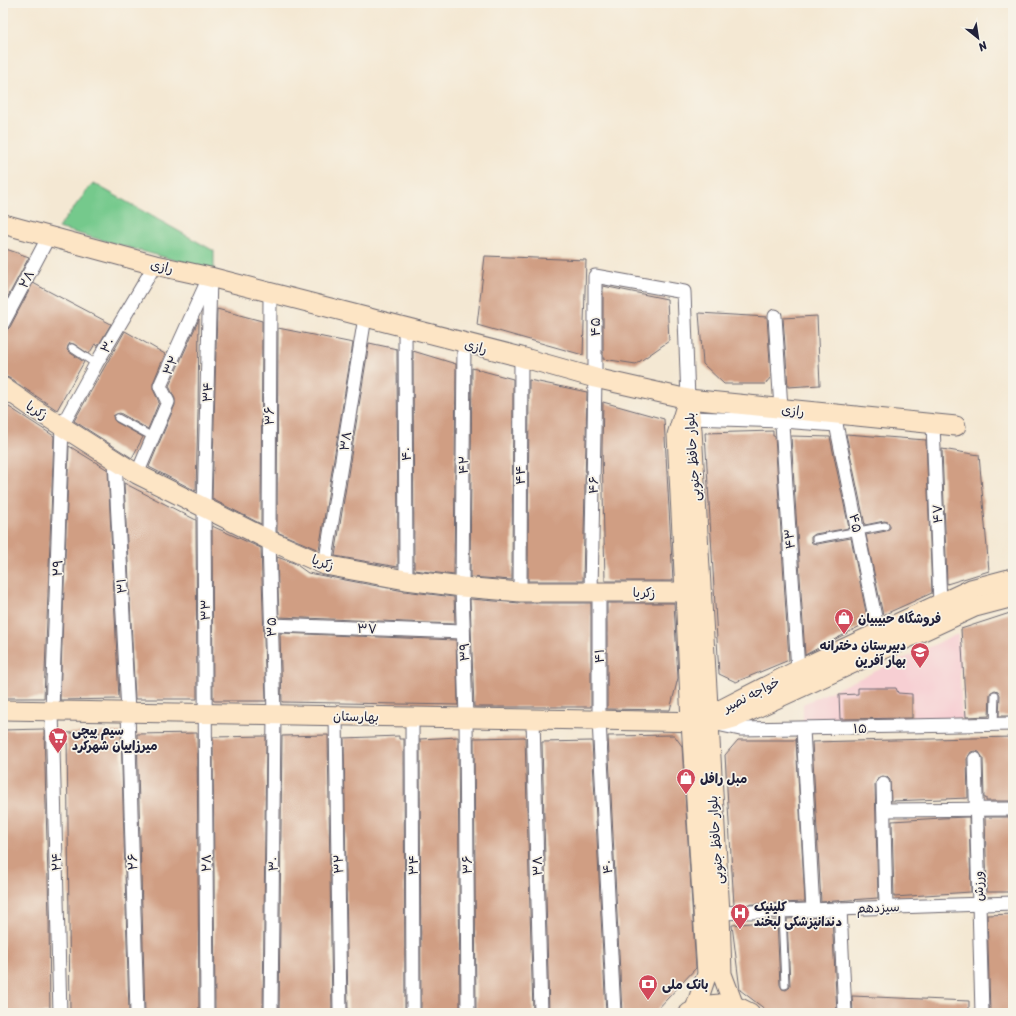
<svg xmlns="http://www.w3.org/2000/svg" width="1016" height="1016" font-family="Sriracha,'Playpen Sans Arabic',sans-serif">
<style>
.built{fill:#f7cfd3}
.green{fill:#75c98c;stroke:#4c7664}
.building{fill:#d09e83}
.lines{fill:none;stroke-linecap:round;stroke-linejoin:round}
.lane-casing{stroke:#6c6770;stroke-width:9}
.street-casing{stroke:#6c6770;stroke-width:15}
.secondary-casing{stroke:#6c6770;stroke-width:21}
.lane{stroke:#fff;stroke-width:7}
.street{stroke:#fff;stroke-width:13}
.secondary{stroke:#fde5c5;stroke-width:19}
.labels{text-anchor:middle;stroke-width:3.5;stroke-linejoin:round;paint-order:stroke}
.street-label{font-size:13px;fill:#22223b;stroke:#f7f3e8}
.poi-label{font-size:13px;font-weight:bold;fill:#22223b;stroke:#f7f3e8;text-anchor:start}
</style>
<rect width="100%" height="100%" fill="#f7f3e8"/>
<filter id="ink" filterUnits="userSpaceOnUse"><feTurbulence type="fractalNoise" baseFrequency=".025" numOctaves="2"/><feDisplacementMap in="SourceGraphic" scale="8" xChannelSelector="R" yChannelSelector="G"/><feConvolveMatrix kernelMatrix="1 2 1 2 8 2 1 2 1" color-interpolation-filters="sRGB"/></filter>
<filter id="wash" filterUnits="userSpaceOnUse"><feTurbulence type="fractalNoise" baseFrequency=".012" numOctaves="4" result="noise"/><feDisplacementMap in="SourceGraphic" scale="16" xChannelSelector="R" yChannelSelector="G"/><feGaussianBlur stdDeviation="0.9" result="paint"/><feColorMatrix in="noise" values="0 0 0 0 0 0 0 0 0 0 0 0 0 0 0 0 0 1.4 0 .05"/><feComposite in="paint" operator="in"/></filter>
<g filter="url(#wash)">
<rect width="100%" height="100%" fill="#f4e8d3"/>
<path class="built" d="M958,634L962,719L803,724V704Z"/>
<path class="green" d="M93,183L214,251V271L58,228Z"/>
<g id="blocks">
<g class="building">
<path d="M3,248L29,257L3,306Z"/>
<path d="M485,256L586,260L583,355L477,325Z"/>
<path d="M33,283L111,324L98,346L95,344L89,354L74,344L70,343L68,346L67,350L69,352L84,362L57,410L9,378L3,376V331L7,330L10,327Z"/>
<path d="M603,286L667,299L669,341L636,364L603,359Z"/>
<path d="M217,309L262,321L261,524L212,499Z"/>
<path d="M699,313L767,317L771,377L765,384H724L703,364Z"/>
<path d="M817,316L820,385L788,387L783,318Z"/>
<path d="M199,319L198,411L196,491L149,467L175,405V399L169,386Z"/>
<path d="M278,328L353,343L319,550L277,532Z"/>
<path d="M125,331L165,354L153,383V389L159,402L148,429L120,413L116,414L113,416L114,420L116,422L143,437L132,458L74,421Z"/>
<path d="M369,343L397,349L398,567L335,556Z"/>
<path d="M413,351L456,364L454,575L414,570Z"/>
<path d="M472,368L513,379L512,580L470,577Z"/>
<path d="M529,380L587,392L583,581H528Z"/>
<path d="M603,402L664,419L673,581H605L602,448Z"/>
<path d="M3,403L54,436L44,698H3Z"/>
<path d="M773,431V436H775L789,660L736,682L719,674L705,433Z"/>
<path d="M846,434L926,440L932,593L883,615L866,535L886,531L890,528V525L888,522L884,521L865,525Z"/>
<path d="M791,436L830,437L849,528L815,534L811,537V540L812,543L817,544L851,538L868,622L805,655Z"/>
<path d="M69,446L108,470L119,699L60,700Z"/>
<path d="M942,449L979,455L989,571L947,584Z"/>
<path d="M124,483L196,520L197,699H135Z"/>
<path d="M212,526L261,548L266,701H214L213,699Z"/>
<path d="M277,557L294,563L308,573L404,591L454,597L455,624L279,617Z"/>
<path d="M470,599L520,603H591V707H474Z"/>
<path d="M607,603H674L678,678L670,710L607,709Z"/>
<path d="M1013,612V716H999L1000,695L998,691L995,690L991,692L990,694L989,716L966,717L961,629Z"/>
<path d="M280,633L456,640L458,705L282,702Z"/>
<path d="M858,688H896L898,693L912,694V718L840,719L839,695L858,694Z"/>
<path d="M44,729L49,918L50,1013H3V730Z"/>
<path d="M121,732L129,1013H70L67,733Z"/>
<path d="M197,733L199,1013H145L137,734Z"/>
<path d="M328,735L332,1013H279L282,736Z"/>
<path d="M674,735L682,746L696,968L654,1013H622L608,736Z"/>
<path d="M266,736L263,1013H215L213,737Z"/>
<path d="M399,736V739H404L405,1013H348L344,738Z"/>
<path d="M458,737L460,1013H421L420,739Z"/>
<path d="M525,737L533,1013H476L474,738Z"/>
<path d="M1013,737V801H986V798H984L983,758L979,752L975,751L971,752L967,759L968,798L891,801L890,780L887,777L883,776L879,777L875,784L878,898L821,902L812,742Z"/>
<path d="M738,740H796L805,902L734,905L725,755Z"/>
<path d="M592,741L606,1013H549L542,742Z"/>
<path d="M969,817L971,892L894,897L892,821L942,818Z"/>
<path d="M985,817H1013V892H987Z"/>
<path d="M1013,914V1013H990L987,915Z"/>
<path d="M832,917L837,1013H770L740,990L732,925L777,920L780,985L782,989L786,990L789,988L790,985L787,919Z"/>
<path d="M852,996L969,1001V1013H853Z"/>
</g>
</g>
</g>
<g filter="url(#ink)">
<use href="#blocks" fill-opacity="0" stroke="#6c6770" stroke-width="1"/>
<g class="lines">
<defs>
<g id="lane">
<path d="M72,348L96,364"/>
<path d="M118,418L153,437"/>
<path d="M816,539L885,526"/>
<path d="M994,725L995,695"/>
<path d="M782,911L785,985"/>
</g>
<g id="street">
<path d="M270,293L269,540L274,714L271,1013"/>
<path d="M775,316L798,670"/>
<path d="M3,323L49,236"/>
<path d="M405,327L406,580"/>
<path d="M464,342L462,587L466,718L468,1013"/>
<path d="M834,414L878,632"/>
<path d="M690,418L782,421L836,425"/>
<path d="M933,424L940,604"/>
<path d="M115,460L128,712L137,1013"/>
<path d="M137,474L168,402L160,386L207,282"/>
<path d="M325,565L365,317"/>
<path d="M520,592L521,357"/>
<path d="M591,592L595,378V276L684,292L688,399"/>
<path d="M599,592V720L614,1013"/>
<path d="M271,625L463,632"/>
<path d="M336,715L340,1013"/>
<path d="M412,717L413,1013"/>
<path d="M533,719L541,1013"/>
<path d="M717,724L740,729L1013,724"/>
<path d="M803,729L813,910"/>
<path d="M975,759L982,1013"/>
<path d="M883,784L886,907"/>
<path d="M884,810L1013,809"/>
<path d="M840,909L845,1013"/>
<path d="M720,913L1013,903"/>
<path d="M60,1013L52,711L62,426L96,364L155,265"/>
<path d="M207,1013L204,507L210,277"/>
</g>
<g id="secondary">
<path d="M3,224L155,265L210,277L521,357L595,378L688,399L956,426"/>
<path d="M3,387L33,408L137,474L269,540L325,565L406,580L462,587L520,592H685"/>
<path d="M3,710L708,722L723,721L737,717L975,607L1013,597"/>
<path d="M709,721L718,711L798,670L971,589L1013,578"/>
<path d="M695,1009L707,974L691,722L685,592L677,435L688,399L692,430L720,913L722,974L734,1006"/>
<path d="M689,1013C709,1001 730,1001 750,1013"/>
</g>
</defs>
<use href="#lane" class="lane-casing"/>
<use href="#street" class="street-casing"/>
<use href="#secondary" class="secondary-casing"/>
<use href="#lane" class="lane"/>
<use href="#street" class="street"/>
<use href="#secondary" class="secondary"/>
</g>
</g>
<defs>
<symbol id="shop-pin" viewBox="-11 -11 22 30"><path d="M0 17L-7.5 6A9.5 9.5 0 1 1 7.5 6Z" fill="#d1495b" stroke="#f7f3e8"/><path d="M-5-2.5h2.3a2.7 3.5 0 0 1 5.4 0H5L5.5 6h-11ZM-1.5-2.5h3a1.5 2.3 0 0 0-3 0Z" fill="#fff"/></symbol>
<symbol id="school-pin" viewBox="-11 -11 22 30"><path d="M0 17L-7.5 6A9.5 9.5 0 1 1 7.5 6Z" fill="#d1495b" stroke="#f7f3e8"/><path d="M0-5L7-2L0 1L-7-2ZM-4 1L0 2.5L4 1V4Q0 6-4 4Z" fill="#fff"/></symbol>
<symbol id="supermarket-pin" viewBox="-11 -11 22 30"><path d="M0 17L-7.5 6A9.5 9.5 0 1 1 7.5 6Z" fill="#d1495b" stroke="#f7f3e8"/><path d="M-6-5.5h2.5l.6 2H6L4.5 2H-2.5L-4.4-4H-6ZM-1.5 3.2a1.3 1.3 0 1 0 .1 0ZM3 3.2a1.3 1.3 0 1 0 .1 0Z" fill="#fff"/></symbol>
<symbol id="hospital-pin" viewBox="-11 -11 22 30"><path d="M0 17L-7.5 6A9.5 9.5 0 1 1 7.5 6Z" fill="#d1495b" stroke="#f7f3e8"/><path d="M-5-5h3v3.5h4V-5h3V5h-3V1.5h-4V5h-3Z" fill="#fff"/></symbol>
<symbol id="bank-pin" viewBox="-11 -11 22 30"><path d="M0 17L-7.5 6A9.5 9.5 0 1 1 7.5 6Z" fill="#d1495b" stroke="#f7f3e8"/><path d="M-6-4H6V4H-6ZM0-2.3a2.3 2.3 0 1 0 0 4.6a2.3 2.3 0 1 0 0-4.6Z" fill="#fff"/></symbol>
</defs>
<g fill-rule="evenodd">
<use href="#shop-pin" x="833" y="607" width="22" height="30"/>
<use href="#school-pin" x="909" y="641" width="22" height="30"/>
<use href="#supermarket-pin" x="47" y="726" width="22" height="30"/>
<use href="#shop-pin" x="675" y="767" width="22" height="30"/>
<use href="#hospital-pin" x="729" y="902" width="22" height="30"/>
<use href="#bank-pin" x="637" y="973" width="22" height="30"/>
</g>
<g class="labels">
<g class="street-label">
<text transform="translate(162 266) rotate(13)" y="5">رازی</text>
<text transform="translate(26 279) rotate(-62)" y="5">۲۸</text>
<text transform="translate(595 327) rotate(-90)" y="5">۴۵</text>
<text transform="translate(107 345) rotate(-59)" y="5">۳۰</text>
<text transform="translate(476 346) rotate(14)" y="5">رازی</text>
<text transform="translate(170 365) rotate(-66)" y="5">۳۲</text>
<text transform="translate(207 392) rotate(-89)" y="5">۳۴</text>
<text transform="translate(37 410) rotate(33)" y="5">زکریا</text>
<text transform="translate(793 410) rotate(6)" y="5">رازی</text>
<text transform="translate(269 416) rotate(-90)" y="5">۳۶</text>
<text transform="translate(345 441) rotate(-81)" y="5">۳۸</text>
<text transform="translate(406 454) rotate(-90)" y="5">۴۰</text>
<text transform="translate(692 457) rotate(-94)" y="5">بلوار حافظ جنوبی</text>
<text transform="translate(463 465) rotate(-89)" y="5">۴۲</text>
<text transform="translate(520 475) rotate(-90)" y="5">۴۴</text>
<text transform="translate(593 485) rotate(-89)" y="5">۴۶</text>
<text transform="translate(937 514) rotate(-92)" y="5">۴۷</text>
<text transform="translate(856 523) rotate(78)" y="5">۴۵</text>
<text transform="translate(789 539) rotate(-94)" y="5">۴۳</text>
<text transform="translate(323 562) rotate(19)" y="5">زکریا</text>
<text transform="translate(57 568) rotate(-88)" y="5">۲۹</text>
<text transform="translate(121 586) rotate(-93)" y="5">۳۱</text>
<text x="644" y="597">زکریا</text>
<text transform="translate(205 610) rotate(-90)" y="5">۳۳</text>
<text transform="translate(271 627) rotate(-92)" y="5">۳۵</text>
<text transform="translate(367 628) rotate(2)" y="5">۳۷</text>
<text transform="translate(464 652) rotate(-92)" y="5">۳۹</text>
<text transform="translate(599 656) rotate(-90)" y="5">۴۱</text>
<text transform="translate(751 694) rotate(-27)" y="5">خواجه نصیر</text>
<text transform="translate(356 716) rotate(1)" y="5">بهارستان</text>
<text transform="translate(860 728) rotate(-1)" y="5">۱۵</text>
<text transform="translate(715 840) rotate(-94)" y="5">بلوار حافظ جنوبی</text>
<text transform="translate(56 862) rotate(-92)" y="5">۲۴</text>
<text transform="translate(132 862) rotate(-92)" y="5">۲۶</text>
<text transform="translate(206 863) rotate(-90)" y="5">۲۸</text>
<text transform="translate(273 864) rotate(-89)" y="5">۳۰</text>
<text transform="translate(338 864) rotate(-91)" y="5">۳۲</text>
<text transform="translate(413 865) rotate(-90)" y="5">۳۴</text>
<text transform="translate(467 865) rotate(-90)" y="5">۳۶</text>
<text transform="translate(537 866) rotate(-92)" y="5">۳۸</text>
<text transform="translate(607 867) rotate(-93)" y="5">۴۰</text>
<text transform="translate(978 886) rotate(-91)" y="5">ورزش</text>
<text transform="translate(878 907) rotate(-2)" y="5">سیزدهم</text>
</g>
<g class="poi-label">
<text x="858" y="623">فروشگاه حبیبیان</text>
<text x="906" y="650" text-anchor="end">دبیرستان دخترانه<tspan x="906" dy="15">بهار آفرین</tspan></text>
<text x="72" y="735">سیم پیچی<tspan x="72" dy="15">میرزاییان شهرکرد</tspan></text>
<text x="700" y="783">مبل رافل</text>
<text x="754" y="911">کلینیک<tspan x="754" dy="15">دندانپزشکی لبخند</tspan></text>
<text x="662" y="989">بانک ملی</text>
</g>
</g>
<rect width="1016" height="1016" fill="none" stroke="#f7f3e8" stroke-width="16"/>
<g transform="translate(978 38) rotate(150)" stroke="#f7f3e8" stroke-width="3" paint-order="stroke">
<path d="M0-3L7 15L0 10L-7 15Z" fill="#22223b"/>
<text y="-6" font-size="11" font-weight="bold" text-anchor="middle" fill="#22223b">N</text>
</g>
</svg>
